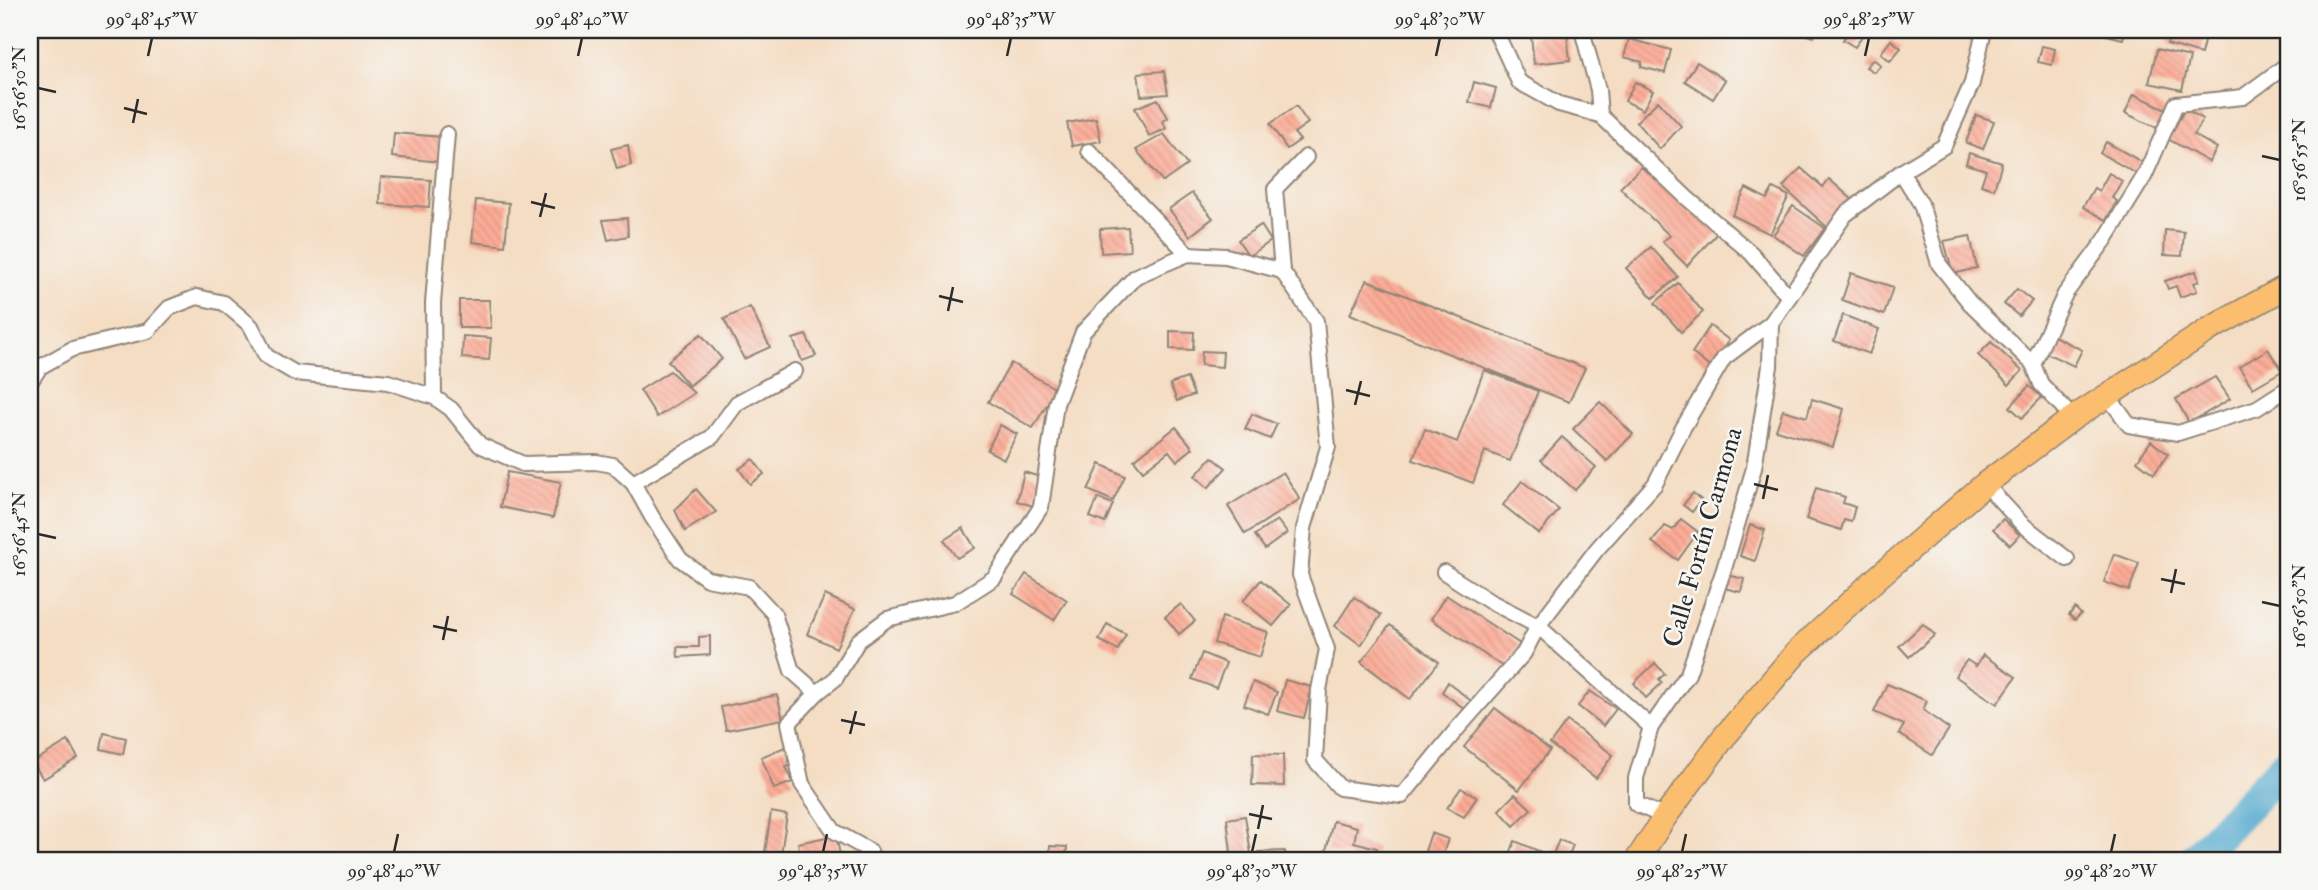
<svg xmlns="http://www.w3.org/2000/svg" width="2318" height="890" font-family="'IM FELL Double Pica',serif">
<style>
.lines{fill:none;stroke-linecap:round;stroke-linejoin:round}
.river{stroke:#50a7cd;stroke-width:33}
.building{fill:url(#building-back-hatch)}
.street-casing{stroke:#908477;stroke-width:18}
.primary-casing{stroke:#908477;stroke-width:26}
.street{stroke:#fff;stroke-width:14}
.primary{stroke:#fbbd6e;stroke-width:23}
.ticks{fill:none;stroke:#2b2b2b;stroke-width:2.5}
.labels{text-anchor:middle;stroke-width:5;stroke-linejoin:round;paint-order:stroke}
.street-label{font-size:26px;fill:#2b2b2b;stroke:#f6f6f2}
.neatline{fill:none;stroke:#2b2b2b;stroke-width:2.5}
.ticks-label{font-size:18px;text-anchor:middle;fill:#2b2b2b}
</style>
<defs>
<pattern id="building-back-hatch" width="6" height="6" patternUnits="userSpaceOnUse" patternTransform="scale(1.75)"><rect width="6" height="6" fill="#fcac97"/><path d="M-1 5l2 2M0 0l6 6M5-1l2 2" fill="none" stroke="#d89482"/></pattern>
</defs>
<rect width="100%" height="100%" fill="#f6f6f2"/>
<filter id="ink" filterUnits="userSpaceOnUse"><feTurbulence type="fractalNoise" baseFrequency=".0143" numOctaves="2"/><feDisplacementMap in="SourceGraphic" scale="14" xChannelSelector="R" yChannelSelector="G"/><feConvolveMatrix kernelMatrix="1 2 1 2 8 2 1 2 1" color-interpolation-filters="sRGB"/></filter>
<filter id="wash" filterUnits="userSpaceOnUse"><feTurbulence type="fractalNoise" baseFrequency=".00686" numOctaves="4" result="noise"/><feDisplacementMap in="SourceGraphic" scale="28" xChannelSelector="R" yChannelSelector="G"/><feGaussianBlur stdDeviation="1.57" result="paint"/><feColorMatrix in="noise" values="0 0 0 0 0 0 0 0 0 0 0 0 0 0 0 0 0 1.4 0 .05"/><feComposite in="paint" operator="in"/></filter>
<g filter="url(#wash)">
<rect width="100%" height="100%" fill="#f4ddc3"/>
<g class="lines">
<path class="river" d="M2194,860L2288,762"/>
</g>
<g id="blocks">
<g class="building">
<path d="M1804,30H1816L1814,37L1803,34Z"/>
<path d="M1850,30L1862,36L1855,47L1843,40Z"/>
<path d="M2107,30H2125L2123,39L2106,35Z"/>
<path d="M2171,30H2196L2206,33L2201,54L2167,44Z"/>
<path d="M1567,32L1570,60L1534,64L1531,36Z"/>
<path d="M1629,39L1671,50L1665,73L1641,67L1642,62L1624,57Z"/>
<path d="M1891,40L1901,48L1890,61L1881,53Z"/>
<path d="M2042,46L2055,49L2052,65L2038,62Z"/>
<path d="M2157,49L2190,57L2182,90L2149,83Z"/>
<path d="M1873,59L1881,65L1874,72L1866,67Z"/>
<path d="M1697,62L1725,80L1713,99L1685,81Z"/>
<path d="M1164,71L1168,94L1141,96L1138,73Z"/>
<path d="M1474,82L1496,88L1491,108L1469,102Z"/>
<path d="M1635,82L1653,91L1643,110L1625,101Z"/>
<path d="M2134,94L2166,109L2157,128L2125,113Z"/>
<path d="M1158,99L1168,118L1163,121L1166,129L1149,136L1135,108Z"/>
<path d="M1658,101L1681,126L1660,149L1636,122Z"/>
<path d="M1296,106L1308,123L1294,133L1300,140L1287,149L1270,124Z"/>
<path d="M2185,109L2203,119L2194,135L2217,148L2209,162L2168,139Z"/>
<path d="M1976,115L1994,121L1983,149L1966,143Z"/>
<path d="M1096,118L1101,141L1072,146L1067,123Z"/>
<path d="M394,133L442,137L440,162L392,157Z"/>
<path d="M1164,134L1187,165L1163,182L1136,150Z"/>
<path d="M2106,142L2144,163L2137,174L2100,153Z"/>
<path d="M628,145L631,165L617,169L611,149Z"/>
<path d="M1969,153L2002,163L1994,189L1981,185L1986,170L1966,164Z"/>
<path d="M1641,167L1719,231L1687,266L1662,241L1670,236L1620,188Z"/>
<path d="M1801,168L1823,187L1829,179L1854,201L1829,229L1783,187Z"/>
<path d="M2109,173L2122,181L2112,198L2117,201L2106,220L2083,207L2094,188L2099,191Z"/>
<path d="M381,177L431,180L429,207L380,204Z"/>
<path d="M1746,188L1767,199L1773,188L1789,196L1770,234L1732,215Z"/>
<path d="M1192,193L1213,218L1190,236L1169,209Z"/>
<path d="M476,200L509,203L505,246L472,242Z"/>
<path d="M1793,206L1825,228L1804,256L1773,235Z"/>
<path d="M627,218L628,236L608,240L603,220Z"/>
<path d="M1261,225L1271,241L1249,256L1238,240Z"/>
<path d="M1128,227L1130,251L1101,253L1100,229Z"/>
<path d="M2165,230L2184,232L2182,256L2164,255Z"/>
<path d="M1970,236L1977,268L1953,274L1944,241Z"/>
<path d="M1651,247L1678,277L1653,298L1626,268Z"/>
<path d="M2196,271L2199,281L2194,283L2197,291L2180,297L2176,286L2168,289L2165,281Z"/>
<path d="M1851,273L1893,287L1884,315L1842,300Z"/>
<path d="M1367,280L1585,368L1569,402L1350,314Z"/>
<path d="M1678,283L1703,312L1681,332L1655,303Z"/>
<path d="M2017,289L2032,301L2019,316L2004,304Z"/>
<path d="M459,300H489L491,328H459Z"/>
<path d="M750,307L770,347L744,359L724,319Z"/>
<path d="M1843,315L1879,329L1869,354L1834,341Z"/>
<path d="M1710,326L1729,340L1711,368L1692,353Z"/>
<path d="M1170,331L1194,332L1193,350L1170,349Z"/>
<path d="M701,334L722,359L689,386L668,361Z"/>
<path d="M806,335L816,356L802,361L793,339Z"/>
<path d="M463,336L491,338L489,360L462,358Z"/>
<path d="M2054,336L2082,350L2074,366L2046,353Z"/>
<path d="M1991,342L2022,371L2009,385L1978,355Z"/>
<path d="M2268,349L2282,371L2253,388L2239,367Z"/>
<path d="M1202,351L1223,352L1222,367L1201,365Z"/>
<path d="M1011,363L1056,389L1033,428L988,402Z"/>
<path d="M1484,370L1538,391L1510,461L1485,451L1473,483L1413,460L1425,429L1457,442Z"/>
<path d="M670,371L694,393L657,417L640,390Z"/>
<path d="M2215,377L2230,399L2189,423L2176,399Z"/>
<path d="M1187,378L1194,395L1177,401L1170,384Z"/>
<path d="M2029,386L2042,397L2022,418L2010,407Z"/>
<path d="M1812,399L1844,409L1833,447L1776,430L1783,410L1807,417Z"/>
<path d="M1600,402L1633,434L1607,461L1573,429Z"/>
<path d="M1252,414L1277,424L1270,439L1245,429Z"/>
<path d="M1000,425L1017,434L1004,459L987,450Z"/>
<path d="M1176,427L1193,448L1177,461L1169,451L1143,471L1134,460Z"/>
<path d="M1562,437L1596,467L1575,490L1541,460Z"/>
<path d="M2151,441L2168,454L2154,474L2137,461Z"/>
<path d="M1212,457L1226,468L1208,488L1195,476Z"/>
<path d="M753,459L764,474L750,484L739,469Z"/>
<path d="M1100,464L1125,476L1113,501L1088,490Z"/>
<path d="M507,472L561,482L553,518L500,507Z"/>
<path d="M1024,472L1040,477L1033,506L1017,501Z"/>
<path d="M1283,472L1300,499L1245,534L1228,506Z"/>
<path d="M1522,481L1559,510L1539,534L1503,505Z"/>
<path d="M1816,488L1845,497L1843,503L1855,507L1851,522L1844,520L1841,530L1806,519Z"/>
<path d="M696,489L716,512L685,531L675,510Z"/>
<path d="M1693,493L1701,500L1692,512L1683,505Z"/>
<path d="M1098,498L1113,504L1105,523L1090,517Z"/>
<path d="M1681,519L1698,532L1678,560L1652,542L1665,526L1673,530Z"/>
<path d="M2003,519L2020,535L2010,545L1993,529Z"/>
<path d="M1277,520L1287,533L1265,549L1255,535Z"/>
<path d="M1750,525L1765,530L1755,561L1740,556Z"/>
<path d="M963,528L975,548L957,558L944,540Z"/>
<path d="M2114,554L2139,563L2129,591L2104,582Z"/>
<path d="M1026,574L1067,600L1054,620L1013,594Z"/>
<path d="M1728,575L1744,579L1741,592L1724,588Z"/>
<path d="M1261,580L1291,605L1273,626L1243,601Z"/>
<path d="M825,595L855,609L836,648L807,634Z"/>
<path d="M1446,595L1520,644L1505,668L1431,619Z"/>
<path d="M1354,597L1381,615L1361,645L1335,626Z"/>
<path d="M1181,604L1195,621L1179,634L1165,617Z"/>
<path d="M2075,608L2081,614L2075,620L2069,615Z"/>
<path d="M1222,617L1268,632L1260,657L1214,643Z"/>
<path d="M1107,624L1126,634L1118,650L1099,640Z"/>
<path d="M1923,624L1935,635L1909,657L1899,646Z"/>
<path d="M1390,625L1439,662L1410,699L1361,662Z"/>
<path d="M710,636V655L678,657L677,647H699V637Z"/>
<path d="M1202,653L1226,663L1216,688L1192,679Z"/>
<path d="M1983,655L2016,677L1997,704L1955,676L1967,660L1976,666Z"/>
<path d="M1655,663L1665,674L1659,679L1662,683L1646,698L1634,683Z"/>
<path d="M1285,680L1312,687L1304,718L1277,711Z"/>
<path d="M1253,682L1277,692L1268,714L1244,705Z"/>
<path d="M1448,682L1471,701L1465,709L1442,692Z"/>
<path d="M1887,684L1927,701L1923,710L1949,729L1932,755L1899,734L1904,725L1874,712Z"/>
<path d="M1590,691L1616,709L1603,726L1578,706Z"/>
<path d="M777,695L783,719L726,730L721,707Z"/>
<path d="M1495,708L1550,750L1519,790L1464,747Z"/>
<path d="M1567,721L1613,755L1596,778L1550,744Z"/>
<path d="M104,733L126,738L123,754L101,749Z"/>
<path d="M68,741L78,758L43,779L33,762Z"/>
<path d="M785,747L792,765L786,767L793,782L774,789L761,757Z"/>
<path d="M1253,754L1283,755L1284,786L1252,785Z"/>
<path d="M1461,788L1477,797L1464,817L1447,808Z"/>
<path d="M1515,794L1531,809L1514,826L1499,810Z"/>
<path d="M771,812L787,815L781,854L765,852Z"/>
<path d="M1245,816L1252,860H1232L1227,819Z"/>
<path d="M1333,821L1357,827L1354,842L1377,848L1374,860H1349L1350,857L1326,851Z"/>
<path d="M1431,833L1448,839L1441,860H1422Z"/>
<path d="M836,835L841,860H802L798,843Z"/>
<path d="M1559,840L1573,845L1567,860L1553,854Z"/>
<path d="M1515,841L1541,852L1537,860L1508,859Z"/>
<path d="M1050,846L1067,847L1066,860H1049Z"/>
<path d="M1285,851L1286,860H1258V852Z"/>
</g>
</g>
</g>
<g filter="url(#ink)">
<use href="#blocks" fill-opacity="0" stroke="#908477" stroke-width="2"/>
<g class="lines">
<defs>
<g id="street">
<path d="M1495,30L1519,82L1559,104L1600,115"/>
<path d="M1582,30L1598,90L1600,115L1687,198L1751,253L1789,297"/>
<path d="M1089,151L1188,254"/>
<path d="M1901,172L1921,204L1939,264L1969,302L2033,364L2041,384L2073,418"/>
<path d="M1282,271L1275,189L1306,157"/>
<path d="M2033,364L2065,294L2105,240L2145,175L2176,104L2243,97L2288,64"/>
<path d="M30,382L40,367L72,349L148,331L169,308L197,297L224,303L251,326L266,356L295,373L388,382L434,397L451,409L480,445L523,464L596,462L613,465L633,483L652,517L680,559L707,579L749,587L774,614L792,671L817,693L835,679L858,641L887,619L955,603L994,578L1041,507L1056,404L1083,332L1136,276L1188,254L1226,256L1282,271L1316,321L1328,447L1304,528L1300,575L1327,649L1319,690L1315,760L1340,788L1402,796L1457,729L1524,653L1538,626L1597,549L1655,484L1683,428L1724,358L1771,323L1845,215L1901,172L1944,146L1972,83L1984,30"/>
<path d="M2107,395L2129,425L2178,433L2257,408L2288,388"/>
<path d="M434,397L433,303L447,134"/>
<path d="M633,483L712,437L737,403L795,371"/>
<path d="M1985,484L2022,524L2067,559"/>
<path d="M1444,572L1489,601L1538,626L1651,727"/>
<path d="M817,693L789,723L802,784L834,831L870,851L873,860"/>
<path d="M1665,817L1636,804V778L1651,727L1688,674L1724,569L1754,468L1770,366L1771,323"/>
</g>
<path id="primary" d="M1637,860L1665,817L1724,737L1797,652L1877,578L1985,484L2073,418L2210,329L2288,286"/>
</defs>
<use href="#street" class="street-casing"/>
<use href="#primary" class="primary-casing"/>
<use href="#street" class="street"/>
<use href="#primary" class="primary"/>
</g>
</g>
<path class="ticks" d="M148,56L152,38M578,56L582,38M1007,56L1011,38M1436,56L1440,38M1865,56L1869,38M38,88L56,92M124,108L147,114M133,123L138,99M2262,156L2280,160M531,202L555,208M540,217L546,193M939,296L963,302M948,311L953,287M1346,390L1370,396M1355,405L1361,381M1754,484L1778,490M1763,499L1768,475M38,534L56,538M2161,579L2185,584M2171,593L2176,569M2262,602L2280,606M433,626L457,631M443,640L448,616M841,720L865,725M850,734L856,711M1249,814L1272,819M1258,829L1263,805M394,852L398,834M823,852L827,834M1252,852L1256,834M1682,852L1686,834M2111,852L2115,834"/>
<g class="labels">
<g class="street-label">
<text transform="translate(1702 537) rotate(-74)" y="9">Calle Fortín Carmona</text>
</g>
</g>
<rect width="2318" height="890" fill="none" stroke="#f6f6f2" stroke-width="77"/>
<rect x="38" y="38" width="2242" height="814" class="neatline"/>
<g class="ticks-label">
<text x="152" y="25">99°48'45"W</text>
<text x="582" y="25">99°48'40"W</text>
<text x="1011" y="25">99°48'35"W</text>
<text x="1440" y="25">99°48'30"W</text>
<text x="1869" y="25">99°48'25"W</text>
<text transform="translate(19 88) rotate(-90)" y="6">16°56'50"N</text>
<text transform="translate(2299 160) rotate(-90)" y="6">16°56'55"N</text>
<text transform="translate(19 534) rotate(-90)" y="6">16°56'45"N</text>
<text transform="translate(2299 606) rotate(-90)" y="6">16°56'50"N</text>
<text x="394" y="877">99°48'40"W</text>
<text x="823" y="877">99°48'35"W</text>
<text x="1252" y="877">99°48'30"W</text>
<text x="1682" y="877">99°48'25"W</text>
<text x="2111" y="877">99°48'20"W</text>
</g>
</svg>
